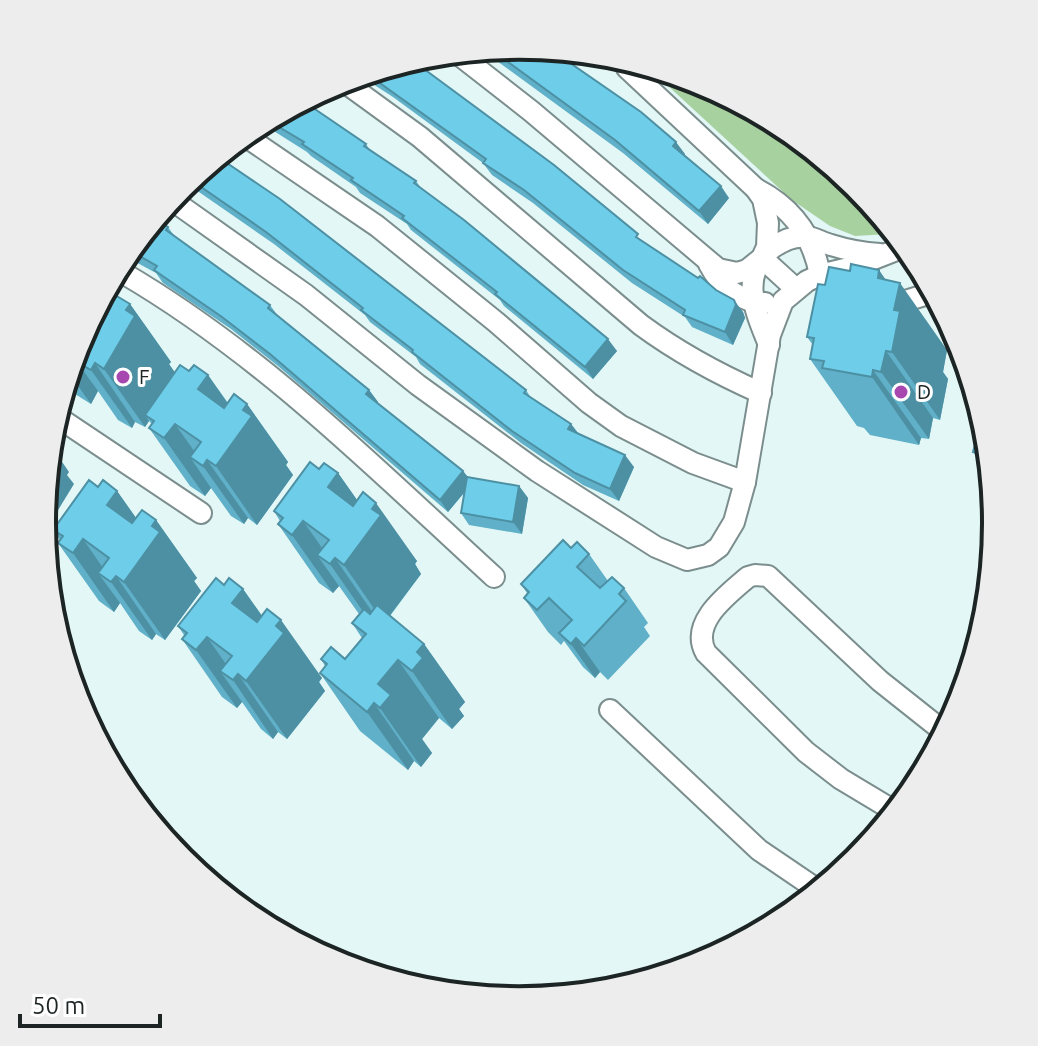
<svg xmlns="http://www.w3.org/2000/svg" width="1038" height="1046" font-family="Ubuntu,sans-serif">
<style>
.green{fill:#a8d1a0}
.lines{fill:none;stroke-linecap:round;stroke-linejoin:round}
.minor-casing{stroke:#7b8e8d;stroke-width:24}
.minor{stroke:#fff;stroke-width:20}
.wall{fill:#5fb0c8}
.shaded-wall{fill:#4d90a3}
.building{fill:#6ecde9;stroke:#4d90a3;stroke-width:2}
.poi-dot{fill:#a748b1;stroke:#fff;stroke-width:3}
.labels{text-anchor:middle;stroke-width:6;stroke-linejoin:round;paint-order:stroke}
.poi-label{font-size:20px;fill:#1c2424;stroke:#fff;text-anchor:start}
.rim{fill:none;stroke:#1c2424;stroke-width:4}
</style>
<rect width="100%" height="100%" fill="#e2f7f6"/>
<path class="green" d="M654,73L702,82L857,186L889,234L855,236L830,226L792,200Z"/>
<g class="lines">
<defs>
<g id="minor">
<path d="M462,57L531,111L718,269L737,273L747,270L762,258L767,247L768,223L763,199L756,189L627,68"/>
<path d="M343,81L420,137L641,325C679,353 718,374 761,393"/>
<path d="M251,140L377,226L496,322L589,403L621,426L693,463L745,482"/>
<path d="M756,189C791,207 813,236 820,275"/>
<path d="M172,200L306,295L418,385L537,471L656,547L687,560L708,555L719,547L734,522L745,482L770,335L783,301L807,281L820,275L853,267L899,249"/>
<path d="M762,258L796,289"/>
<path d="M709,264C721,287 738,301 765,303"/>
<path d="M123,273C262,354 376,469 494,577"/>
<path d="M886,307L928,294"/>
<path d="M769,345C756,312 738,276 772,248C782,241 794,235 807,237C815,238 823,243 831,245C847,250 863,253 880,254"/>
<path d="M62,420L201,513"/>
<path d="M610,710L759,850L815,888"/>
<path d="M891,809L841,779L806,752L706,653C689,623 727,595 748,577L755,575L768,576L880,681L943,731"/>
</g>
</defs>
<use href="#minor" class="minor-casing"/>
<use href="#minor" class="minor"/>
</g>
<g class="wall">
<path d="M519,46L685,154L684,155L729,198L708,224L623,153L486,53Z"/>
<path d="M420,66L643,242L716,290L743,312L745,318L733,345L692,327L685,317L632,283L533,203L492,175L483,163L393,97L362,77Z"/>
<path d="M306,103L366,144L370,150L416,181L421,188L617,351L593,379L504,306L500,300L411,230L407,224L360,193L356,187L311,156L307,152L269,128Z"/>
<path d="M221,159L526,390L531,398L571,424L579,434L634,467L619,501L583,485L521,443L420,364L416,357L370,322L365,315L274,244L186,183Z"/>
<path d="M158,221L168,227L175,237L270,305L278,316L369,390L378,402L377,403L463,471L468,477L519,486L528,498L522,534L469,525L461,513L464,493L448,512L278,366L231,329L163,283L156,273L132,260Z"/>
<path d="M886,280L947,350L943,372L948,379L940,420L933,418L929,439L921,438L919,445L870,435L864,428L857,426L810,359L813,345L807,337L825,285Z"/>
<path d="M130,304L171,362L169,364L175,373L189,371L208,375L228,403L247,404L288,462L286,465L293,475L257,525L248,518L244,524L231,516L211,488L205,496L190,486L149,428L152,424L149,421L145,427L135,422L132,428L118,420L98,391L91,404L75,394L69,386L78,340L108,307Z"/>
<path d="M975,418L985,469L973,452L977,437L972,430Z"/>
<path d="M319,469L338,473L357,500L417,561L415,564L421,574L390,616L424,644L465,702L459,709L464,716L452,729L439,718L422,739L432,753L421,767L414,761L408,770L360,731L320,673L325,666L321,659H345L362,638L352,623L359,614L339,586L333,593L319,583L278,524L280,521L274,511Z"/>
<path d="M98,487L117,491L136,518L156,520L197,578L194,581L201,591L165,640L156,634L152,640L139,631L120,603L114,612L99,601L58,543L60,540L53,530Z"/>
<path d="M571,548L589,554L608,581L624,588L648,623L644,627L650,636L608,680L600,672L595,678L583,667L564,641L561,645L548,632L524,598L527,593L521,584Z"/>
<path d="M224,585L243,589L262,616L322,678L319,682L325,691L287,739L278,732L273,739L261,729L242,702L237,708L222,697L182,639L184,635L178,626Z"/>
</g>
<g class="shaded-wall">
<path d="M676,142L685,154L682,158L673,146Z"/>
<path d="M721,186L729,198L708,224L699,211Z"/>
<path d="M879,270L897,296L900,283L947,350L943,372L948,379L940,420L892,352L878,278Z"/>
<path d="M734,300L743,312L745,318L733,345L725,332Z"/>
<path d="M104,302L126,332V310L130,304L171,362L169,364L176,374L145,415L149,421L145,427L104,369L95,316Z"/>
<path d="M608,339L617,351L593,379L585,367Z"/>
<path d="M886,351L933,418L929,439L881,372Z"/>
<path d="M76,354L84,366L77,362L98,391L91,404L71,376Z"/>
<path d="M95,363L135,422L132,428L91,370Z"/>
<path d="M873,370L921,438L919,445L872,377Z"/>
<path d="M208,375L244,427L243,410L247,404L288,462L286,465L293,475L257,525L216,466L198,389Z"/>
<path d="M369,390L378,402L374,407L366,394Z"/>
<path d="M175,424L204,465L207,460L248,518L244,524L203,466L190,457L211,488L205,496L164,438Z"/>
<path d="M571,424L580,436L568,429Z"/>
<path d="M56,453L69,472L67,475L74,484L44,533L42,523Z"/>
<path d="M625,455L634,467L619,501L610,489Z"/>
<path d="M463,471L472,483L448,512L440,500Z"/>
<path d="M338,473L374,524L372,509L376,503L417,561L415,564L421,574L384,623L344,565L328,487Z"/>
<path d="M519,486L528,498L522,534L513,522Z"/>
<path d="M117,491L153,542L152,526L156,520L197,578L194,581L201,591L165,640L124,582L107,505Z"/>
<path d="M303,521L332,562L335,558L375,616L371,623L330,564L317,555L339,586L333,593L292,535Z"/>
<path d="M83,539L112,581L116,576L156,634L152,640L111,582L98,573L120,603L114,612L73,553Z"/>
<path d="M243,589L279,640L276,626L281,620L322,678L319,682L325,691L287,739L246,681L232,603Z"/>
<path d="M207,637L235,677L238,674L278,732L273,739L233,680L220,671L242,702L237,708L196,650Z"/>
<path d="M576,638L600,672L595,678L571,644Z"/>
<path d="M424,644L465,702L459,709L464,716L452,729L412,671L417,652Z"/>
<path d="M398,660L439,718L422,739L432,753L421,767L380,708L378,684Z"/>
<path d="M374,703L414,761L408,770L367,712Z"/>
</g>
<g class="building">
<path d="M519,46L557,54L641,112L676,142L673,146L721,186L699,211L615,140L493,51Z"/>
<path d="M420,66L554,165L638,234L636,237L698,278L700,276L716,290L734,300L736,305L725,332L683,315L685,310L623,270L524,190L483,163L486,159L370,76Z"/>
<path d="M306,103L366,144L364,146L416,181L414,183L464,220L608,339L585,367L495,294L497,292L402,218L404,216L351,180L353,178L302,144L304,142L274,124Z"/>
<path d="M221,159L280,199L526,390L524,393L571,424L568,429L625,455L610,489L575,473L512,431L412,352L413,350L361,310L363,308L266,232L191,180Z"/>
<path d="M158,221L168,227L166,230L270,305L268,308L369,390L366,394L463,471L440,500L270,354L222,317L154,270L157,266L136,254Z"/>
<path d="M851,264L879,270L878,278L900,283L894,310L900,311L892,352L886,351L881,372L873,370L872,377L822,368L824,361L810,359L814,338L807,337L818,284L825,285L829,267L850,271Z"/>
<path d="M115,295L130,304L126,310L135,316L104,369L95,363L91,370L77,362L86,346L78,341V340L101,306L107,309Z"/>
<path d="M180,365L189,371L194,365L208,375L198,389L224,408L234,394L247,404L243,410L252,416L216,466L207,460L203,466L190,457L201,442L175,424L164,438L149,428L154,421L145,415Z"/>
<path d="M975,418L978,431L972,430Z"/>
<path d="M978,433L982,454L973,452Z"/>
<path d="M310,462L319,469L324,463L338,473L328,487L353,506L363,492L376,503L372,509L381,515L344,565L335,558L330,564L317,555L329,540L303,521L292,535L278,524L283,518L274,511Z"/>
<path d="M467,477L519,486L513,522L461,513Z"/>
<path d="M89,480L98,487L103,480L117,491L107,505L132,523L142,510L156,520L152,526L160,532L124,582L116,576L111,582L98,573L109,558L83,539L73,553L58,543L63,536L53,530Z"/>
<path d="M563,540L571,548L577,542L589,554L577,567L600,588L612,577L624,588L619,594L626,601L584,646L576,638L571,644L559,633L572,620L549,598L537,610L524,598L529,592L521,584Z"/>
<path d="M216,578L224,585L229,578L243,589L232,603L257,622L267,609L281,620L276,626L284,633L246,681L238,674L233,680L220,671L232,656L207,637L196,650L182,639L187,633L178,626Z"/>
<path d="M377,605L424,644L417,652L423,658L412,671L398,660L378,684L391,695L380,708L374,703L367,712L320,673L327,664L321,659L331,647L345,659L366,634L352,623L364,609L370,614Z"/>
</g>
<g class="poi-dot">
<circle cx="123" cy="377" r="8"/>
<circle cx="901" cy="392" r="8"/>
</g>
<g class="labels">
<g class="poi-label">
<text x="139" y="384">F</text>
<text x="917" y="399">D</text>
</g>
</g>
<path d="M0 0H1038V1046H0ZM56 523a463 463 0 1 1 926 0a463 463 0 1 1-926 0Z" fill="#ededed" fill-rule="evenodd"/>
<path class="rim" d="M56 523a463 463 0 1 1 926 0a463 463 0 1 1-926 0Z"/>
<path d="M20 1014v12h140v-12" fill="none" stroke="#1c2424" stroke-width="4"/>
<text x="32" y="1014" font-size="24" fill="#1c2424" stroke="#ffffff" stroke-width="6" paint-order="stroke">50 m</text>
</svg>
